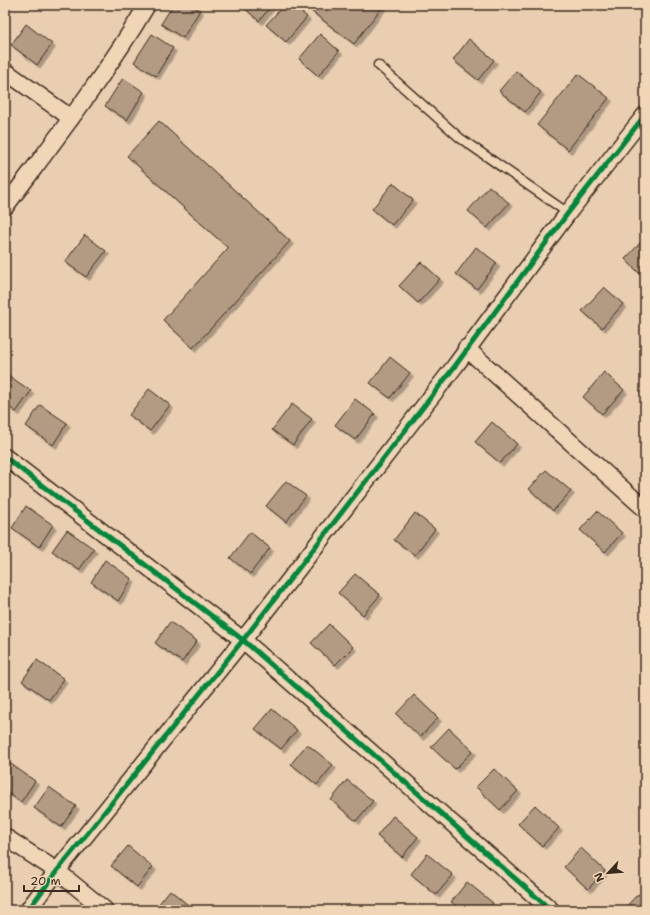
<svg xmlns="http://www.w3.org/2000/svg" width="650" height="915" font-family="'Shantell Sans',sans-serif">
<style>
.building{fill:#b39b83;stroke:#3b2a1e;filter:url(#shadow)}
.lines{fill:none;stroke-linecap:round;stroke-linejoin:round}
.lane-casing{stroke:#3b2a1e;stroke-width:11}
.street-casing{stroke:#3b2a1e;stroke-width:19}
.lane{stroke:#f0d5b7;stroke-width:8}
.street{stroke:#f0d5b7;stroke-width:16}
.cycleway-casing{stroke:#f0d5b7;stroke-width:8}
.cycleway{stroke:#00873e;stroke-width:5}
</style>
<defs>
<filter id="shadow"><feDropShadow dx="3.5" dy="3.5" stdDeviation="0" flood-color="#0004"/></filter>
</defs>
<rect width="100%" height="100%" fill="#e9ceb1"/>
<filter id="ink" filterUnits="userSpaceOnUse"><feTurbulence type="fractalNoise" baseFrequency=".025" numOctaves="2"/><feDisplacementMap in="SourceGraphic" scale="8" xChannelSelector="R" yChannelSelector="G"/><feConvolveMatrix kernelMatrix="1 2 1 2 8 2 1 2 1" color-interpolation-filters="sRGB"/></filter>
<g filter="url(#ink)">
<g class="building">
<path d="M173,5H192L200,10L183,38L161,24Z"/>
<path d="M241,5H272L259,21Z"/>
<path d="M284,5H293L307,17L286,42L266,25Z"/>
<path d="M315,5H380L382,7L354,44L311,11Z"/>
<path d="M26,24L52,44L37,65L11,45Z"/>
<path d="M152,34L173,48L156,76L134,62Z"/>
<path d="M320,34L339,51L318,76L299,59Z"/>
<path d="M469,39L494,60L478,80L453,60Z"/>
<path d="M516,71L541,92L525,112L499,91Z"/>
<path d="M578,74L609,98L568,150L537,125Z"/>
<path d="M123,78L144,92L127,120L105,106Z"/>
<path d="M159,121L290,241L193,348L163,320L228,248L127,156Z"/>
<path d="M393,183L413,200L392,225L372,209Z"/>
<path d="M489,186L509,203L487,228L468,211Z"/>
<path d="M85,235L106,251L86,277L65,262Z"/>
<path d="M645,238V276L643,277L625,259Z"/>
<path d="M476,247L497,263L477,289L456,274Z"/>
<path d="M421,262L440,279L418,303L399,286Z"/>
<path d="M604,287L623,304L602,328L582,311Z"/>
<path d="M390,357L410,373L390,398L370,383Z"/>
<path d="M604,372L624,390L602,414L583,397Z"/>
<path d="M5,373L31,391L16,412L5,404Z"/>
<path d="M149,389L170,405L150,431L129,415Z"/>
<path d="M355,399L375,414L355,440L335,425Z"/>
<path d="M292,404L312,419L293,445L272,430Z"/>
<path d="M40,405L67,423L53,445L26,426Z"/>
<path d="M492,422L517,444L500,463L475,442Z"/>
<path d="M546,470L571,491L553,511L529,489Z"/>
<path d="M286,481L306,496L286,522L266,506Z"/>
<path d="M26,506L53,525L39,547L12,528Z"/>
<path d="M597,511L622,533L605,552L580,530Z"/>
<path d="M415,513L435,529L415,555L394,540Z"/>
<path d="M67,530L94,549L79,570L52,551Z"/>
<path d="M250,532L270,548L250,574L230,558Z"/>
<path d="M105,560L132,579L118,601L91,582Z"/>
<path d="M355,574L380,595L363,615L338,593Z"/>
<path d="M170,622L197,641L182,662L155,643Z"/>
<path d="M329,624L353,647L335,665L311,643Z"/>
<path d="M37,660L64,679L49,700L22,681Z"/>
<path d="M414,695L438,718L420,737L396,714Z"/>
<path d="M272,709L297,730L281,749L255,729Z"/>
<path d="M449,728L473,751L455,769L431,747Z"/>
<path d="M307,744L333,765L317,785L291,764Z"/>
<path d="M8,762L35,781L21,802L5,791V766Z"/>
<path d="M494,769L518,791L500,810L476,787Z"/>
<path d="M347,780L373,801L356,821L331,800Z"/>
<path d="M49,787L76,806L61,827L34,808Z"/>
<path d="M535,805L559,828L542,846L518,824Z"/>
<path d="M393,816L418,837L402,857L377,836Z"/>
<path d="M128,846L153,867L137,887L111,866Z"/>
<path d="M581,848L605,871L588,889L564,867Z"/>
<path d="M427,854L453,875L436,895L411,874Z"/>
<path d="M467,882L493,903L487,910H461L451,902Z"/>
<path d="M170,890L194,910H154Z"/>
<path d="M638,894L645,901V910H623Z"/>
</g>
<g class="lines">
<defs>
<path id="lane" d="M378,65L460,138L568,213"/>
<g id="street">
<path d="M5,71L71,118"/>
<path d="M5,207C54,141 105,76 147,5"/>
<path d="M466,348L645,509"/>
<path d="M5,457L243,640L551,910"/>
<path d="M5,837L57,871L105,910"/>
<path d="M28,910L57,871L243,640L455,366L568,213L645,115"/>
</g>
</defs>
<use href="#lane" class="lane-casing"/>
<use href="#street" class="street-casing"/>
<use href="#lane" class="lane"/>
<use href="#street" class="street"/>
<defs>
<g id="cycleway">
<path d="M5,457L243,640L551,910"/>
<path d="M28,910L57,871L243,640L455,366L568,213L645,115"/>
</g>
</defs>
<use href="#cycleway" class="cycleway-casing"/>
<use href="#cycleway" class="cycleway"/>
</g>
</g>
<rect width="650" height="915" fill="none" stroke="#f0d5b7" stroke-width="20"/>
<rect x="10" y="10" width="630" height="895" fill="none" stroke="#3b2a1e" stroke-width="1.5" filter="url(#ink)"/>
<g transform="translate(608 873) rotate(244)" stroke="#f0d5b7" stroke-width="3" paint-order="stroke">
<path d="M0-3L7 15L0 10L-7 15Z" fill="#3b2a1e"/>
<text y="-6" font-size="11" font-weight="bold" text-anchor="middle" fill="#3b2a1e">N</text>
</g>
<path d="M24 885v6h55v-6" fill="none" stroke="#3b2a1e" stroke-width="2"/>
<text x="30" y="885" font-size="12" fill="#3b2a1e" stroke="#f0d5b7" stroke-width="3" paint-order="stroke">20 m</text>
</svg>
